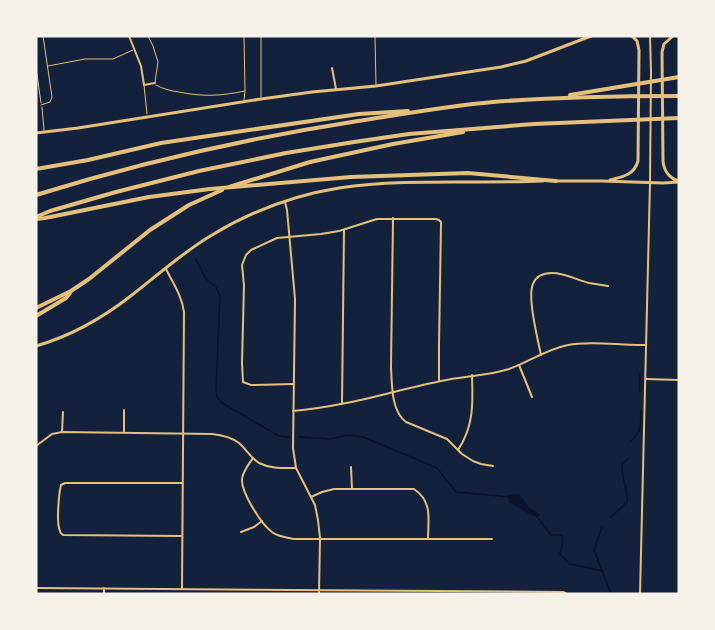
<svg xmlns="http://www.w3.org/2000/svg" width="715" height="630" font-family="Arial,sans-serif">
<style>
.water{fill:#0b132b}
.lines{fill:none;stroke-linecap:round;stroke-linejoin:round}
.stream{stroke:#0b132b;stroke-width:1.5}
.service{stroke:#e5c07b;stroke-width:1}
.minor{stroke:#e5c07b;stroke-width:2}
.tertiary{stroke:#e5c07b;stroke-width:2}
.secondary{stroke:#e5c07b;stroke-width:3}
.motorway{stroke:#e5c07b;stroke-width:4}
</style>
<rect width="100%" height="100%" fill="#14213d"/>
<path class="water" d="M519,494L528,506L540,515L537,517L531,515L509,502L508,495Z"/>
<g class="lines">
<g class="stream">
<path d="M195,258L206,279L216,287L220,296L216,388L217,397L222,403L279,436L289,437"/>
<path d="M640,374V392"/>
<path d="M298,437L332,439L347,435L363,437L437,468L456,492L510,497"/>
<path d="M631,441C643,430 640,425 641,410"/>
<path d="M537,517L551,535H562L563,541L560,554L570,564L603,571"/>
<path d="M610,518L627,502C628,489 621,477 622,464L629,458"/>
<path d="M602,527L594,550L611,594"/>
</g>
<g class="service">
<path d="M148,36L153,46L158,62L155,82"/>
<path d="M244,36L245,91L244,100"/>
<path d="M261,36V97"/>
<path d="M375,36L376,85"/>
<path d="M36,37L38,36"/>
<path d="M48,66L85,59H113L133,50"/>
<path d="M36,67L41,103"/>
<path d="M144,85L147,114"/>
<path d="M156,85C163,89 171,91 179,92C203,97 221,96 245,91"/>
<path d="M41,105L50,102L52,97L43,36"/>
<path d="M42,107L44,130"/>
</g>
<g class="minor">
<path d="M129,36L141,66L144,85L155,83"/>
<path d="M332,68L336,89"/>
<path d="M393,218L391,367C392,384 391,411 406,422L447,439L462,454L473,461L481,464L493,466"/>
<path d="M166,269C173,283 182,296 184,312L182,589"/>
<path d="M541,355C538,340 527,297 533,284C536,276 544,273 552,273C565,273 577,280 589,283C595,284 602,285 608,286"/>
<path d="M519,365L532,397"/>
<path d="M646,379L679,380"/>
<path d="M294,384L251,385L243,382L242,363L244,285L242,265L246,255L251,250L277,238L321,234L339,231L377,219H436L439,220L441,222L439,347V381"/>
<path d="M342,404L344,230"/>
<path d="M124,410V432"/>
<path d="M62,432L63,412"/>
<path d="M36,446L52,434L62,432L212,434C222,435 231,437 239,443C246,449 251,458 259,463C271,469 283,468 296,468"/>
<path d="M458,450C474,426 473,403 472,375"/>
<path d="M253,458C249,464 243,471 242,479C241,492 261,524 272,532C278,537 286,537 294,539H492"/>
<path d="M351,467L352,489"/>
<path d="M182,483H65L61,485C59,493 56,523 60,531C60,533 62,534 63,535L182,536"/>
<path d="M311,497L322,492L334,489H414C433,502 428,519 428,539"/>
<path d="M241,532L254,527L262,521"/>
<path d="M36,588L563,592L567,594"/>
<path d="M104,594V588"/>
</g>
<g class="tertiary">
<path d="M285,202L287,210L295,299L293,448L296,468L315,505L318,520L320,538L319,594"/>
<path d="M293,411C344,407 392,391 441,381C464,376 487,376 509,369C529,362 547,349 568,345C591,340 622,346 646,345"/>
<path d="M640,594L650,183L651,72L650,36"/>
</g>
<g class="secondary">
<path d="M673,36L664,44L662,52L663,161C664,171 668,177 678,181"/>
<path d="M36,133L78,128L261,99L312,92L376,86L501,67L526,61L591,36"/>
<path d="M610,180C623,177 634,175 638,161L639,50L637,41L632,36"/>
<path d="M556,181H602L663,183L679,182"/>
<path d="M36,346C71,336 104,317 132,295C158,275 183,252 212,235C250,212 295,195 339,188C406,178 475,184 543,181"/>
</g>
<g class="motorway">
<path d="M570,95L679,77"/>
<path d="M36,169L88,160L161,143L359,114L408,111"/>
<path d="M229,187L310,162L393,144L463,132"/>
<path d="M36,195C142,162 249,138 358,121C403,114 448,106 493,102C555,97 617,96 679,96"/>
<path d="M36,217L50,211L116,192L199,171L286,153L354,142L409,134L534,124L679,118"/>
<path d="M36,219L45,218L149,197L210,189L351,177L468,173L556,181"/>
<path d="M36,308L71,291L89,279L150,230L189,205L222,190"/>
<path d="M36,316L66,298L70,293"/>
</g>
</g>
<rect width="715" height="630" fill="none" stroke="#f6f1e7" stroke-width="75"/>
</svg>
